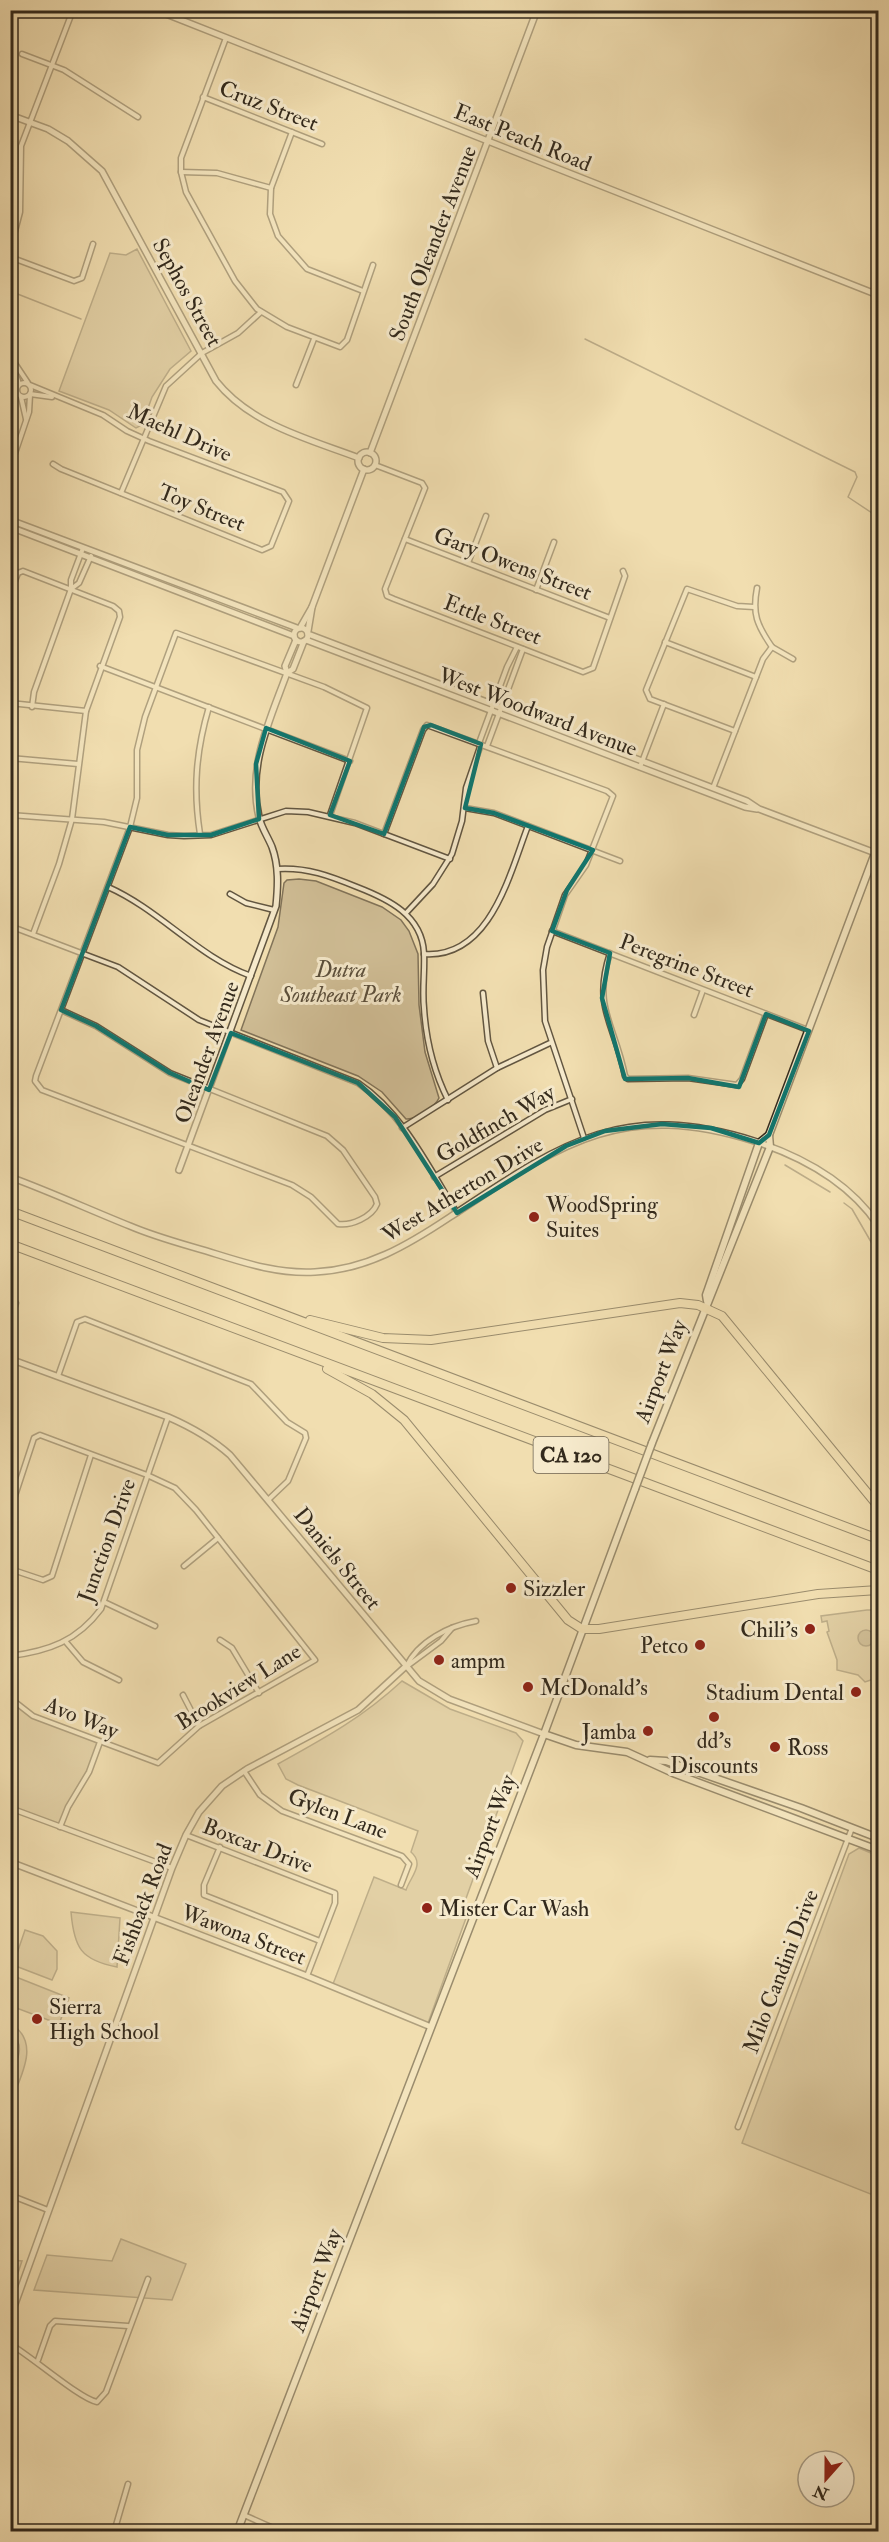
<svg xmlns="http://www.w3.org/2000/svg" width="889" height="2542" font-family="'IM FELL Double Pica',serif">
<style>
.green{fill:#d1bf97;stroke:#82745a;stroke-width:1.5}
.water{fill:#b0a07e;stroke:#7e7057;stroke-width:1.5}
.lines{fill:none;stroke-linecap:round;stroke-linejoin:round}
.stream{stroke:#7e7057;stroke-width:1.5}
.minor-casing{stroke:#625641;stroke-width:7}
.tertiary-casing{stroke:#625641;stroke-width:8}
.secondary-casing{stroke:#32291c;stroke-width:9}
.motorway-casing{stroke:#32291c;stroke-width:10}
.minor{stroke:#f6eacc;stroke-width:4}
.tertiary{stroke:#f6eacc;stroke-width:5}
.secondary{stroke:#f6eacc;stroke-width:6}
.motorway{stroke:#f1deb0;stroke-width:8}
.secondary-bridge-casing{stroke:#32291c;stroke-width:9;stroke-linecap:butt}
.secondary-bridge{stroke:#f6eacc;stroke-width:6}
.marked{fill:none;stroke:#0f766e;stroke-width:4.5;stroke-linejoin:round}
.poi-dot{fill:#8f2418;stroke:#f6eacc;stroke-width:2}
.labels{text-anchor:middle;stroke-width:6;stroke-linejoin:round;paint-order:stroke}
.shield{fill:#f6eacc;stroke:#6d6351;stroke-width:1.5}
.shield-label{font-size:21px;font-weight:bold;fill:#32291c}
.street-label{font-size:22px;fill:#32291c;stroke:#f6eacc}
.park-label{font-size:22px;font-style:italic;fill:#5a4e3b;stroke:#f6eacc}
.poi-label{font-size:22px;fill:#32291c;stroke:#f6eacc;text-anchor:start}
</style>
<rect width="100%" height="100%" fill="#f1deb0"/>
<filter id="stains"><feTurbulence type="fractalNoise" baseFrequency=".00333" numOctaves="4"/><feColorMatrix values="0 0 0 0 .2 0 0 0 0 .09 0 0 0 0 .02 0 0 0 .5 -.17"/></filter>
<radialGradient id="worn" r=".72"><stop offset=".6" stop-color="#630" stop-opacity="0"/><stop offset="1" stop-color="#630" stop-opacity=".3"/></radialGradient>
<g class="green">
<path d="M137,249L191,351L170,369L152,397L142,425L136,428L109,410L59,391L110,253L126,255Z"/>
<path d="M299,879L316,881L382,907L401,920L409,931L418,954L419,1005L425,1052L439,1098C435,1107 416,1120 406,1119L382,1092L358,1076L241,1030L278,927L284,883L287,880Z"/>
<path d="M867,1610H878V1684L874,1679L865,1682L858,1675L837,1670V1660L827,1632L829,1631L827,1621L822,1622L821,1616Z"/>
<path d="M402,1681L450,1709L516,1733L523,1741L464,1904L470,1907L428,2023L333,1984L374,1877L406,1890C411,1876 425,1864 411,1852L418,1831L298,1785L286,1779L278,1764C325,1738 362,1718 402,1681Z"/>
<path d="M10,1698L33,1716L100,1742L89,1772L60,1827L11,1808Z"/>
<path d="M859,1848L878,1856V2197L742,2143L849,1854Z"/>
<path d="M71,1912L120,1918L117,1967C81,1960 74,1948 71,1912Z"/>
<path d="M25,1930L43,1936L57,1951V1969L52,1980L13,1965Z"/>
<path d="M11,1975L69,1998L59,2024L11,2006Z"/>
<path d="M12,2024C41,2044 20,2077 11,2102C10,2096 10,2089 10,2082C13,2063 29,2049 11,2032Z"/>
<path d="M121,2239L186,2264L172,2300L34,2290L47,2255L112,2261Z"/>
<path d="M11,2260L22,2261L13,2288L11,2287Z"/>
</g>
<circle class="water" cx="866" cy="1638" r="8"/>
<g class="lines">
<g class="stream">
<path d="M10,291L81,319"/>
<path d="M585,339L855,472L857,477L848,497L878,517"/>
<path d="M785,1165L830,1192"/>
<path d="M844,1203L852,1209L878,1254"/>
</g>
<defs>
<g id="minor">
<path d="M226,38L181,158V172L186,192L235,281L257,309L287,327L340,347L347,340L373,265"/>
<path d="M22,54L64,70L138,117"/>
<path d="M203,97L322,144"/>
<path d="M292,132L271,188L270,214L278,236L307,269L363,291"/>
<path d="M181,172L217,173L271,188"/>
<path d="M10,250L20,212L21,146L73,10"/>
<path d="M10,257L74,281L82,278L93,244"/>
<path d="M10,355L19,384"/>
<path d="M14,362L28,383"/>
<circle cx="24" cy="390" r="7"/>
<path d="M10,383L18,385"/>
<path d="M30,385L103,415L127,431L149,441L283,492L289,501L271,546L262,550L61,469L53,464"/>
<path d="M296,385L314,339"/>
<path d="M30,394L52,397"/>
<path d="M21,397L26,419"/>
<path d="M375,465L422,483L425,488L385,589L387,596L394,599L583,672L593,668L625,576L623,571"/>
<path d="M10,468L29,412L30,395"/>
<path d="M121,493L166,386L202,353L238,333L261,312"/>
<path d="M405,539L610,618"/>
<path d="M83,548L71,580V589L79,583L91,556"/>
<path d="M468,563L486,516"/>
<path d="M536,590L554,542"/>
<path d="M10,594L18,573L23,571L113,606L119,611L120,617L86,711L72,819L59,864L33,934"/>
<path d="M665,642L756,677"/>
<path d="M772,647L793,659"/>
<path d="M100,666L350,761"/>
<path d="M10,703L86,711"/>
<path d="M32,707L34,692L71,589"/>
<path d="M735,731L650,699L646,690L687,589L737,606L754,607"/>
<path d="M479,743L507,667L517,647"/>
<path d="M487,746L523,649"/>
<path d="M10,758L78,764"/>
<path d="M640,767L664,704"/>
<path d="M713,788L763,659L772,647C757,625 752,614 757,588"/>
<path d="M465,808L494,813L620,861"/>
<path d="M10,815L104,822L168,835L184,836L211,835L286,811L308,812L355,823L450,859"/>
<path d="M200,834C193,789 196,751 209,707"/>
<path d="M384,834L423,730L427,725L607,791L613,796L586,865L565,895L547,947L543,970L545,1021L584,1138"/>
<path d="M277,869C307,867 330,876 357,887C388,899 422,915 424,953C425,971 422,990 424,1008C426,1040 434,1072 448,1100"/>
<path d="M108,887C160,910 198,957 251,976"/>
<path d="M230,894L246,903L274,910"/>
<path d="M406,913L433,884L452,854L462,821L466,788L481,744"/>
<path d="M10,926L118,967L199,1020L358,1083C403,1113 429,1168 457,1213"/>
<path d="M552,931L808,1030"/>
<path d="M610,953C592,1008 615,1024 625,1076L628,1079L688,1078L737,1085L742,1079L766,1014"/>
<path d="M424,954C491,959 510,872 528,826"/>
<path d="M10,985L13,993L10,997"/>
<path d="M483,993L488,1041L497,1068"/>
<path d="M61,1010L96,1026L170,1073L327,1136L343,1150L375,1197L377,1204C372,1217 351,1226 338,1224L311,1197L292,1185L42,1090L35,1081L36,1076L130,827L137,798V750L145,717L176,633L324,687L367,708L330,815"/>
<path d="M694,1015L703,990"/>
<path d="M402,1128L497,1068L550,1043"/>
<path d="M434,1177L545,1110L572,1099"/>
<path d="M10,1295L16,1303L10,1321"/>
<path d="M58,1376L77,1322L85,1319L251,1384L287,1422L305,1433L306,1438L288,1481L268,1500"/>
<path d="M10,1511L34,1438L40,1435L147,1475L175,1488L196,1510L315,1660L199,1726L158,1763L33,1716L10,1698"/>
<path d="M184,1566L218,1538"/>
<path d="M10,1569L43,1580L52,1576L91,1455"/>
<path d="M104,1602L155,1626"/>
<path d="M220,1640L232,1648L259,1693"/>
<path d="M66,1642L83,1662L119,1680"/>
<path d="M10,1656C49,1651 77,1641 101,1609L168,1417"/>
<path d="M406,1667C418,1641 449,1626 476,1621"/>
<path d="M406,1667L441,1641L452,1628"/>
<path d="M183,1695L199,1726"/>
<path d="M244,1771L260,1795L282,1811L402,1856L409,1864L401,1885"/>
<path d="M10,1808L172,1868"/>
<path d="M60,1827L68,1807L89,1772L100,1742"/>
<path d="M186,1835L335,1893V1903L307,1976"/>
<path d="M220,1847L204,1885V1895L320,1941"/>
<path d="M738,2127L852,1828"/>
<path d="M10,2195L48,2210"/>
<path d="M10,2344C31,2356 80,2399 97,2402L106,2392L148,2279"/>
<path d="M38,2360L50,2326L55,2321L128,2326"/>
<path d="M244,2515L282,2532"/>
<path d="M114,2532L128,2484"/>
</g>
<g id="tertiary">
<path d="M156,10L878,295"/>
<path d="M10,115L48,129L68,141L102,171L216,381C251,425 309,439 359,458"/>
<circle cx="367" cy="461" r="9"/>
<path d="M370,453L537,10"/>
<path d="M10,520L297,628"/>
<path d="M10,527L294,636"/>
<circle cx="301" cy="635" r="7"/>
<path d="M300,628L312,607"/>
<path d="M308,631L312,607L364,469"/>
<path d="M308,634L713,788L747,801L759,809L878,854"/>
<path d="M306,640L745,807L757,809"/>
<path d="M287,673L293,669L304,641"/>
<path d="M179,1170L276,906C278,886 279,866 272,847C268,837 261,827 259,817C247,766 270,720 287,673L285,666L296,640"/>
<path d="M10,1177C51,1192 90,1210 130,1226C158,1238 187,1245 216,1254C248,1264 280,1274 315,1272C366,1270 408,1245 450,1217C559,1145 620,1099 754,1141C803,1157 849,1182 878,1225"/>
<path d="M10,1359L168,1417C191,1427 211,1438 230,1455L419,1681L449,1699L544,1734"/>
<path d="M10,1862L307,1976L431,2027"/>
<path d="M10,2318L172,1868L186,1835L199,1812L222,1786L247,1769L358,1710L405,1667"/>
</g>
<g id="secondary">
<path d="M707,1301L706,1295L759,1143L769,1135"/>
<path d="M652,1443L770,1147L769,1135L878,845"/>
<path d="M544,1734L576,1745L627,1752L673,1773L878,1850"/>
<path d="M650,1760L666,1761L801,1808L878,1838"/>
<path d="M10,2525L27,2532"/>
<path d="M237,2532L544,1734L635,1489"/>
</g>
<g id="motorway">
<path d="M10,1211L878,1539"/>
<path d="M10,1244L878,1570"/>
<path d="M310,1320L383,1338L431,1340L680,1303L698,1305L722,1316L878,1506"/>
<path d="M327,1369L372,1394L404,1420L568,1620L582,1629H599L818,1594L878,1590"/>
</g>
</defs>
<use href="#minor" class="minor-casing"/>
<use href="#tertiary" class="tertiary-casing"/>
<use href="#secondary" class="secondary-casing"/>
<use href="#motorway" class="motorway-casing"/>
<use href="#minor" class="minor"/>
<use href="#tertiary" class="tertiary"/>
<use href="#secondary" class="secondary"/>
<use href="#motorway" class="motorway"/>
<defs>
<path id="secondary-bridge" d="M635,1489L652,1443"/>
</defs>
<use href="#secondary-bridge" class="secondary-bridge-casing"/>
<use href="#secondary-bridge" class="secondary-bridge"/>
</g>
<path d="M0 0H889V2542H0ZM431,725L481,744L465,808L494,813L593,850L567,890L552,931L610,953L602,998L625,1079L688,1078L739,1087L766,1014L809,1031L769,1135L759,1143L711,1128L662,1124L605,1131L566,1146L457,1213L395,1117L358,1083L231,1033L209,1090L170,1073L96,1026L61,1010L130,827L168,835H211L259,819L256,764L266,728L350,761L330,815L384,834L424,727Z" fill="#f1deb0" fill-opacity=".55" fill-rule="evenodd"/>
<path class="marked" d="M431,725L481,744L465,808L494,813L593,850L567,890L552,931L610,953L602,998L625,1079L688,1078L739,1087L766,1014L809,1031L769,1135L759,1143L711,1128L662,1124L605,1131L566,1146L457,1213L395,1117L358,1083L231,1033L209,1090L170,1073L96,1026L61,1010L130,827L168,835H211L259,819L256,764L266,728L350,761L330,815L384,834L424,727Z"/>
<g class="poi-dot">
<circle cx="534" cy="1217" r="6"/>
<circle cx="511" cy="1588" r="6"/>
<circle cx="810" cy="1629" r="6"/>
<circle cx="700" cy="1645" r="6"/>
<circle cx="439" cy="1660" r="6"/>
<circle cx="528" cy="1687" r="6"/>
<circle cx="856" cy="1692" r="6"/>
<circle cx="714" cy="1717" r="6"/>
<circle cx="648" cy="1731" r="6"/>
<circle cx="775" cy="1747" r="6"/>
<circle cx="427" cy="1908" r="6"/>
<circle cx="37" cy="2019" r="6"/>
</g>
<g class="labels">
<rect class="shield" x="533.5" y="1437" width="75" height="36" rx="4.5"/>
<g class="shield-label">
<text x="571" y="1462">CA 120</text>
</g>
<g class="street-label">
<text transform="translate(269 105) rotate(21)" y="8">Cruz Street</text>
<text transform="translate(523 137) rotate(22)" y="8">East Peach Road</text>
<text transform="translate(432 243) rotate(-69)" y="8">South Oleander Avenue</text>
<text transform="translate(188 292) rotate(61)" y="8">Sephos Street</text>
<text transform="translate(180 432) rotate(24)" y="8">Maehl Drive</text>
<text transform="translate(202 507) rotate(22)" y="8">Toy Street</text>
<text transform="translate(513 563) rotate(21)" y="8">Gary Owens Street</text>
<text transform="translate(493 619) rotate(21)" y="8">Ettle Street</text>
<text transform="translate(538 711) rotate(21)" y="8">West Woodward Avenue</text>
<text transform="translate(687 965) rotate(21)" y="8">Peregrine Street</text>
<text transform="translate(206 1052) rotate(-70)" y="8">Oleander Avenue</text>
<text transform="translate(495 1123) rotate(-30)" y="8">Goldfinch Way</text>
<text transform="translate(462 1189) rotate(-31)" y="8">West Atherton Drive</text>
<text transform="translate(660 1371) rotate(-69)" y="8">Airport Way</text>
<text transform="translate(106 1540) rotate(-70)" y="8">Junction Drive</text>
<text transform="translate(338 1558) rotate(51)" y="8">Daniels Street</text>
<text transform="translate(238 1686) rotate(-32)" y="8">Brookview Lane</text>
<text transform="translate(82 1717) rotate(22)" y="8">Avo Way</text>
<text transform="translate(338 1813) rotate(21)" y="8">Gylen Lane</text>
<text transform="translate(489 1826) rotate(-69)" y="8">Airport Way</text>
<text transform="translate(258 1845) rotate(21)" y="8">Boxcar Drive</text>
<text transform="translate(142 1904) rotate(-69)" y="8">Fishback Road</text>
<text transform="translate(244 1934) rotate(21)" y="8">Wawona Street</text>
<text transform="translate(780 1971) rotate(-69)" y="8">Milo Candini Drive</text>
<text transform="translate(315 2280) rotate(-69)" y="8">Airport Way</text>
</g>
<g class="park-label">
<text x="341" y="977">Dutra<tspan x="341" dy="25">Southeast Park</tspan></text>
</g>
<g class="poi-label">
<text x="546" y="1212">WoodSpring<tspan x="546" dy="25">Suites</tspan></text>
<text x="523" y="1596">Sizzler</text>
<text x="798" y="1637" text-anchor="end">Chili's</text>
<text x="688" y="1653" text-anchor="end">Petco</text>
<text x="451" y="1668">ampm</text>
<text x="540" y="1695">McDonald's</text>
<text x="844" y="1700" text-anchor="end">Stadium Dental</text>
<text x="636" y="1739" text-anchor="end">Jamba</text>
<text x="714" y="1748" text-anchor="middle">dd's<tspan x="714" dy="25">Discounts</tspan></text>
<text x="787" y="1755">Ross</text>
<text x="439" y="1916">Mister Car Wash</text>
<text x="49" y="2014">Sierra<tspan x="49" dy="25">High School</tspan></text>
</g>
</g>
<rect width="889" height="2542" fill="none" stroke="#f1deb0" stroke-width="36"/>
<rect x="12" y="12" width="865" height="2518" fill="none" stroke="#32291c" stroke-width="3"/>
<rect x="18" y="18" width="853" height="2506" fill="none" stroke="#32291c" stroke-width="1.5"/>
<g transform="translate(826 2479) rotate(201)"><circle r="28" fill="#f6eacc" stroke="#a89d86" stroke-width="1.5"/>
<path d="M0-4.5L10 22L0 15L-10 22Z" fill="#8f2418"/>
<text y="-9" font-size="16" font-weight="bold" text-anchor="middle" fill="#32291c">N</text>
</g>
<rect width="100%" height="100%" filter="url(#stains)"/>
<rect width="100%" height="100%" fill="url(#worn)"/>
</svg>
